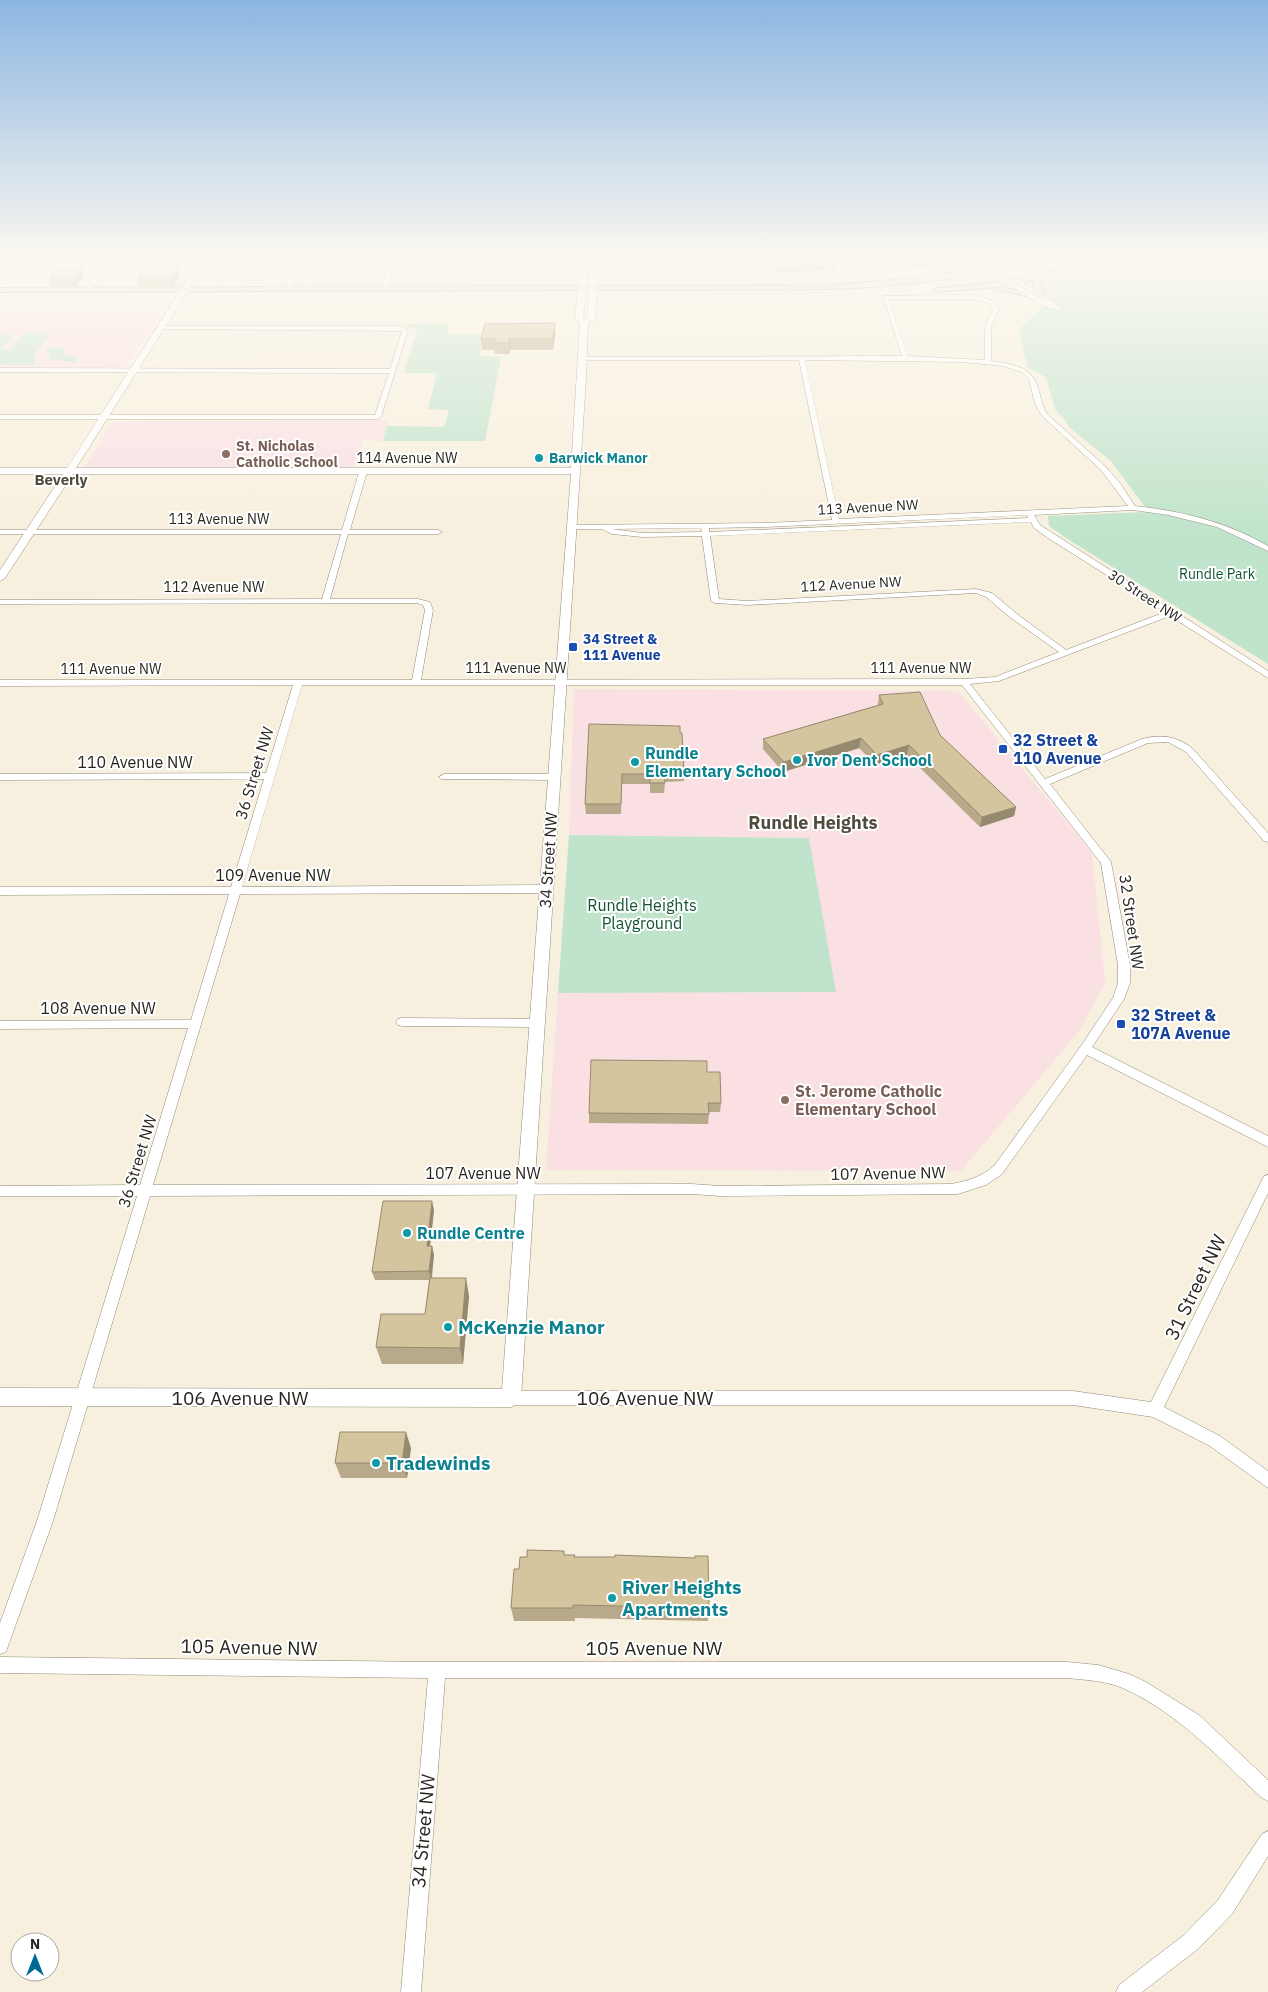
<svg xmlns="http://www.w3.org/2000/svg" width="1268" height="1992" font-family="'IBM Plex Sans',sans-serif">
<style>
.education{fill:#fadfe3}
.green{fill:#bfe3cb}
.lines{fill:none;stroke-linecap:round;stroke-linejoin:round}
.minor-casing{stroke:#918a7a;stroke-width:1}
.tertiary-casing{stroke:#918a7a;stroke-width:1}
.secondary-casing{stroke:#918a7a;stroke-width:2}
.minor{fill:#fff;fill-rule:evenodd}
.tertiary{fill:#fff;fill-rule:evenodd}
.secondary{fill:#ecdfca;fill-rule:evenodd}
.wall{fill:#b7a989}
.shaded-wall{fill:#958a6f}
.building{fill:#d5c59f;stroke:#958a6f}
.education-dot{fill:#8d6e63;stroke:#fff;stroke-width:2}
.culture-dot{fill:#0f9aa8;stroke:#fff;stroke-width:2}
.transit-dot{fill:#1a4fb4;stroke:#fff;stroke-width:2}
.labels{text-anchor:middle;stroke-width:4;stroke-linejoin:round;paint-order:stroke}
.far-education-label{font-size:14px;font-weight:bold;fill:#785e54;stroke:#fff;text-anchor:start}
.far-street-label{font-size:14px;fill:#28251f;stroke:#fff}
.far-culture-label{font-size:14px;font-weight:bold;fill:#0d838f;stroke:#fff;text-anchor:start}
.far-park-label{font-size:14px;fill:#135333;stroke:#fff}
.far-transit-label{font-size:14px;font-weight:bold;fill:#164399;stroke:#fff;text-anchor:start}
.far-neighbourhood-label{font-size:15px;font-weight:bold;fill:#514b3d;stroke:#fff}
.transit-label{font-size:16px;font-weight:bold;fill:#164399;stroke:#fff;text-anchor:start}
.culture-label{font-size:16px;font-weight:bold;fill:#0d838f;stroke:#fff;text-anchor:start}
.street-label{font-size:16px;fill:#28251f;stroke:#fff}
.park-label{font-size:16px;fill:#135333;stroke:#fff}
.education-label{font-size:16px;font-weight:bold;fill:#785e54;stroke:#fff;text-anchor:start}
.neighbourhood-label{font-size:18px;font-weight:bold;fill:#514b3d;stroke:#fff}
.near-street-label{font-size:19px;fill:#28251f;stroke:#fff}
.near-culture-label{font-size:19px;font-weight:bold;fill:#0d838f;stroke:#fff;text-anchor:start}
</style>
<rect width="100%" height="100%" fill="#f8f0de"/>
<g class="education">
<path d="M0,310H159L154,327L124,367H0Z"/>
<path d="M389,420L383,441L362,440L355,467L84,468L113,422Z"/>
<path d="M574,689L958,691L1092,853L1105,983L1079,1031L961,1171L546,1170L558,993L835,992L809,838L569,835Z"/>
</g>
<g class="green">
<path d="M1113,261H1268V664L1066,538L1049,526L1048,516L1146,512L1145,507L1111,461L1071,429L1061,415H1059L1054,406L1046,377L1027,367L1019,330L1040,308L1049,304L1040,285Z"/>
<path d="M408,324L449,325L448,334H484L480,356L501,357L485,441H383L387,426L444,427L449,410L428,409L437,373H404L417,330L407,326Z"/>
<path d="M0,333L13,335L1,349L10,350L24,333H51L33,357L35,362L34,365H0Z"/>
<path d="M48,347L65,348L66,350L62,353L66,356H75L78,358L75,363L49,359L48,357L51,354L46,351Z"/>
<path d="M569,835L809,838L836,992L558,993Z"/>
</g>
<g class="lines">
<defs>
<g id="minor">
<path d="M9,261H15L0,277V272Z"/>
<path d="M106,261H112L89,291H85Z"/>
<path d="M297,261H303L289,290L284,291Z"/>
<path d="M391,261H397L386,290L381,291Z"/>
<path d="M1010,281L1049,304L1015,282L1020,281L1062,308L1059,310L1043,306L1008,284Z"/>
<path d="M974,295L993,301L999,309L991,327V361C1011,364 1032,366 1038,388C1041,397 1042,406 1047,414L1106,467L1120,483L1135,506C1182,511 1227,522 1268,546V551L1217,527L1168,515L1133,510L1034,515L1040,525L1054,534L1268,671V678L1170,616L999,681L970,684L1045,779L1142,739C1160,734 1177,736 1192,748L1268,833V842L1264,841L1186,752L1168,742L1148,743L1050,784L1111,862L1130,965V983L1124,999L1092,1047L1268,1136V1147L1087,1055L1002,1174L986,1185L958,1194L720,1196L692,1194L150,1196L53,1521L8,1646L6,1652L0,1654V1623L37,1521L137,1196H0V1186L140,1185L188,1028L0,1029V1021L191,1020L229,894L0,895V887H231L264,779L0,780V774L266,773L293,685L0,686V680H412L425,610L423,605L417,603L0,604V600L322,599L341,534H0V530H342L359,472L363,470L367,472L350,530H438L442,532L438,534H348L330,599H418L430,602L433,610L421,680L964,679L995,677L1059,652L1011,618L986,597L976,593L747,605L715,603L711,601L702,536L643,537L612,534L602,529H571L567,527L571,525L765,523L832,520L799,360H583L581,359V357L902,356L883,296ZM888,299H974L989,303L993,309L985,327V360L908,356ZM805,360L962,362L1003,366L1022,372L1029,379L1035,404L1042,416L1101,470L1128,506L839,519ZM1027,515L1028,518L709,532V528L765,527ZM1031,522L1034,528L1048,538L1165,612L1066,650L1017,614L992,593L976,589L747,601L719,599L710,536ZM701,528L702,532L643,533L612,529ZM302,685H962L1101,863L1118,965V983L1113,998L1081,1046L994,1166C981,1177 968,1181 951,1184L720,1186L692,1184L153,1185L240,894L545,893L550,889L545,885L242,887Z"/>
<path d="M162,326H400L408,330L381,417L378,419H0V415H375L389,373L0,372V368L390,369L402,331L160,329V327Z"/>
<path d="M444,774H553L558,777L553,780L441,779L439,777Z"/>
<path d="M402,1018L537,1019L541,1020L543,1023L541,1026L537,1027L402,1026L398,1025L396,1022L398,1019Z"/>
<path d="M1268,1175V1193L1164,1407L1220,1436L1268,1471V1488L1210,1446L1153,1417L1073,1405H511L506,1403L504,1398L506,1393L511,1391H1073L1151,1402L1264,1176Z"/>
<path d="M0,1657L437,1662H1067L1098,1665L1129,1674L1146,1682L1199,1715L1268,1780V1801L1262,1798C1220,1759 1180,1715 1127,1690C1109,1681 1087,1680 1067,1678H445L421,1992H401L428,1678L0,1673Z"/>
<path d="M1268,1831V1856L1232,1914L1198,1949L1142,1992H1116L1119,1985L1184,1935L1218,1900L1262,1834Z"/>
</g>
<g id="tertiary">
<path d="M199,261H207L76,468H571L580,323L575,319L581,261H589L583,318L584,319L587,318L591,261H599L595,319L588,323L586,378L521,1398L518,1404L511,1407L0,1406V1388L502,1389L571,474H73L5,578L0,581V570L63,474H0V468H67Z"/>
<path d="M971,261H980L1014,283L1007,285Z"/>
</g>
<g id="secondary">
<path d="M1020,261H1034C1025,267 1008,268 997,271C943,281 889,287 834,289L0,292V288L834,285L933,276Z"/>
<path d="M1082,261H1093C1079,272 1050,271 1041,284L1046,297L1042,299L1038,297L1033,284L1035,280L996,287L937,292L933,290L937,288C987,284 1036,279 1082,261Z"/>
<path d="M997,287L1025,292L1029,294L1025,296L996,289Z"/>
</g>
</defs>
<use href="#minor" class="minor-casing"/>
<use href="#tertiary" class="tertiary-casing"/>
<use href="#secondary" class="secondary-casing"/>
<use href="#minor" class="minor"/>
<use href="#tertiary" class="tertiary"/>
<use href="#secondary" class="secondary"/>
</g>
<g class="wall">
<path d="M703,261H835V269L778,273L772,266L709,268L708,263H704Z"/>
<path d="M904,261H950L931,263V266L914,268Z"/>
<path d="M176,267H178L180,275L173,286H139L137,278Z"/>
<path d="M84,276L76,286H51L49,278Z"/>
<path d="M555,334L553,350H510L509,354H495L494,350H482L481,339Z"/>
<path d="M879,695L940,735L1016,807L1014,816L980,827L907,755L876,765L859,748L783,772L763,749V739L878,705Z"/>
<path d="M589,724L684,772V781L665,782L664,793H650V784H622L621,814H586L585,804Z"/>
<path d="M707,1072L721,1103L720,1112H709L708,1124L589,1123V1113Z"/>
<path d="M434,1210L430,1246H432L434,1255L432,1278L469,1296L463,1364H382L376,1347L425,1314L429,1280H375L372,1272Z"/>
<path d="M411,1448L407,1478H341L335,1463Z"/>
<path d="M564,1555L575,1557L709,1608L708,1621L575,1618V1621H514L511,1608L527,1557Z"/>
</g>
<g class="shaded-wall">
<path d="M836,261L835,269L778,273L779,266Z"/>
<path d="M915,261H950L931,263V266L914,268Z"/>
<path d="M175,265L176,270L178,267L180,275L173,286L171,278Z"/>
<path d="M82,268L84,276L76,286L74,278Z"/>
<path d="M555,323V334L553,350V339Z"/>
<path d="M509,339L510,350L509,354Z"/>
<path d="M861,738L859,748L783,772L784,762Z"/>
<path d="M909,745L907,755L876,765L877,755Z"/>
<path d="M1016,807L1014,816L980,827L982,817Z"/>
<path d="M432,1201L434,1210L429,1255L427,1246Z"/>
<path d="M432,1246L434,1255L431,1280L429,1271Z"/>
<path d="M466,1278L469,1296L463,1364L460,1348Z"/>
<path d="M406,1432L411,1448L407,1478L402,1463Z"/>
</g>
<g class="building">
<path d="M775,261H836L779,266Z"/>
<path d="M175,265L174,267H178L171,278H137L145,267Z"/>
<path d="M57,268H82L74,278H49Z"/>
<path d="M555,323L553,339H509V343H494L495,339H481L485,324Z"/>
<path d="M920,692L940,735L1016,807L982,817L909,745L877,755L861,738L784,762L763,739L883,704L879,695Z"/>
<path d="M589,724L680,726V733H682L684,772H664L665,783H650V774H622L621,804H585Z"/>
<path d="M591,1060L707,1061V1072H720L721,1103H708L709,1114L589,1113Z"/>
<path d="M383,1201H432L427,1246H432L429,1271L372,1272Z"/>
<path d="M430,1278H466L460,1348L376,1347L381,1314H425Z"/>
<path d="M340,1432H406L402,1463H335Z"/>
<path d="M527,1550L564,1551V1555H575L574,1557H615V1555L695,1558V1556H708L709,1608L573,1605V1608H511L514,1569H519L520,1557H527Z"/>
</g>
<linearGradient id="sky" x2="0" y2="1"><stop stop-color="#8cb6e2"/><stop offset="0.48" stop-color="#fcf8f0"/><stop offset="1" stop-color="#fcf8f0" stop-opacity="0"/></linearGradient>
<rect width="1268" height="540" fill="url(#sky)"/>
<g class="education-dot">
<circle cx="226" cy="454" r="5"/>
<circle cx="785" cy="1100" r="5"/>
</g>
<g class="culture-dot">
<circle cx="539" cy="458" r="5"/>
<circle cx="797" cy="760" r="5"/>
<circle cx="635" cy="762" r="5"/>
<circle cx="407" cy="1233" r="5"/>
<circle cx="448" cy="1327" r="5"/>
<circle cx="376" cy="1463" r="5"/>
<circle cx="612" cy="1598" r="5"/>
</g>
<g class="transit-dot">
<rect x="568" y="642" width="10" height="10" rx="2.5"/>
<rect x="998" y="744" width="10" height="10" rx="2.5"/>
<rect x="1116" y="1019" width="10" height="10" rx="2.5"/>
</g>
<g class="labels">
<g class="far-education-label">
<text x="236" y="451">St. Nicholas<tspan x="236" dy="16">Catholic School</tspan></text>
</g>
<g class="far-street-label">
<text x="407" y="463">114 Avenue NW</text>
<text transform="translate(868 507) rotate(-3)" y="5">113 Avenue NW</text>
<text x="219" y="524">113 Avenue NW</text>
<text transform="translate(851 584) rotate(-3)" y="5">112 Avenue NW</text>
<text x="214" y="592">112 Avenue NW</text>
<text transform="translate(1145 596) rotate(33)" y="5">30 Street NW</text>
<text x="516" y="673">111 Avenue NW</text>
<text x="921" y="673">111 Avenue NW</text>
<text x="111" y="674">111 Avenue NW</text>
</g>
<g class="far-culture-label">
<text x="549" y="463">Barwick Manor</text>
</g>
<g class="far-park-label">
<text x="1217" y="579">Rundle Park</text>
</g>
<g class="far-transit-label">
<text x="583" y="644">34 Street &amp;<tspan x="583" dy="16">111 Avenue</tspan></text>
</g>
<g class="far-neighbourhood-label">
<text x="61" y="485">Beverly</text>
</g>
<g class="transit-label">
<text x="1013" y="746">32 Street &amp;<tspan x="1013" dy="18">110 Avenue</tspan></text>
<text x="1131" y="1021">32 Street &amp;<tspan x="1131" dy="18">107A Avenue</tspan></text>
</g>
<g class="culture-label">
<text x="645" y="759">Rundle<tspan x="645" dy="18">Elementary School</tspan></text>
<text x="807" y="766">Ivor Dent School</text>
<text x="417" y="1239">Rundle Centre</text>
</g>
<g class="street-label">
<text x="135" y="768">110 Avenue NW</text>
<text transform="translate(254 773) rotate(-73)" y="6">36 Street NW</text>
<text transform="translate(548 860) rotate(-86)" y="6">34 Street NW</text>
<text x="273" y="881">109 Avenue NW</text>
<text transform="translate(1132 922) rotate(82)" y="6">32 Street NW</text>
<text x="98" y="1014">108 Avenue NW</text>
<text transform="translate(137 1161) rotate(-73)" y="6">36 Street NW</text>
<text x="483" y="1179">107 Avenue NW</text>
<text transform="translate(888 1173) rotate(-1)" y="6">107 Avenue NW</text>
</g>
<g class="park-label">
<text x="642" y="911">Rundle Heights<tspan x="642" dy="18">Playground</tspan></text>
</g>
<g class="education-label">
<text x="795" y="1097">St. Jerome Catholic<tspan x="795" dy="18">Elementary School</tspan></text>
</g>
<g class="neighbourhood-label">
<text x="813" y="829">Rundle Heights</text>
</g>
<g class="near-street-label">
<text transform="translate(1195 1287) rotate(-64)" y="7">31 Street NW</text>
<text x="240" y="1405">106 Avenue NW</text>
<text x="645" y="1405">106 Avenue NW</text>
<text transform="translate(249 1647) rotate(1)" y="7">105 Avenue NW</text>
<text x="654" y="1655">105 Avenue NW</text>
<text transform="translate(423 1831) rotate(-85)" y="7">34 Street NW</text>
</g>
<g class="near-culture-label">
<text x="458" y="1334">McKenzie Manor</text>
<text x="386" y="1470">Tradewinds</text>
<text x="622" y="1594">River Heights<tspan x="622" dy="22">Apartments</tspan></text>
</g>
</g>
<g transform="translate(35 1957)"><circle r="24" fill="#ffffff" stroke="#a9a8a5"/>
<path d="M0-4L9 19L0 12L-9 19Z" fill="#006a97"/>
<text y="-8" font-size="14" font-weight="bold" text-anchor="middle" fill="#28251f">N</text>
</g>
</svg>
